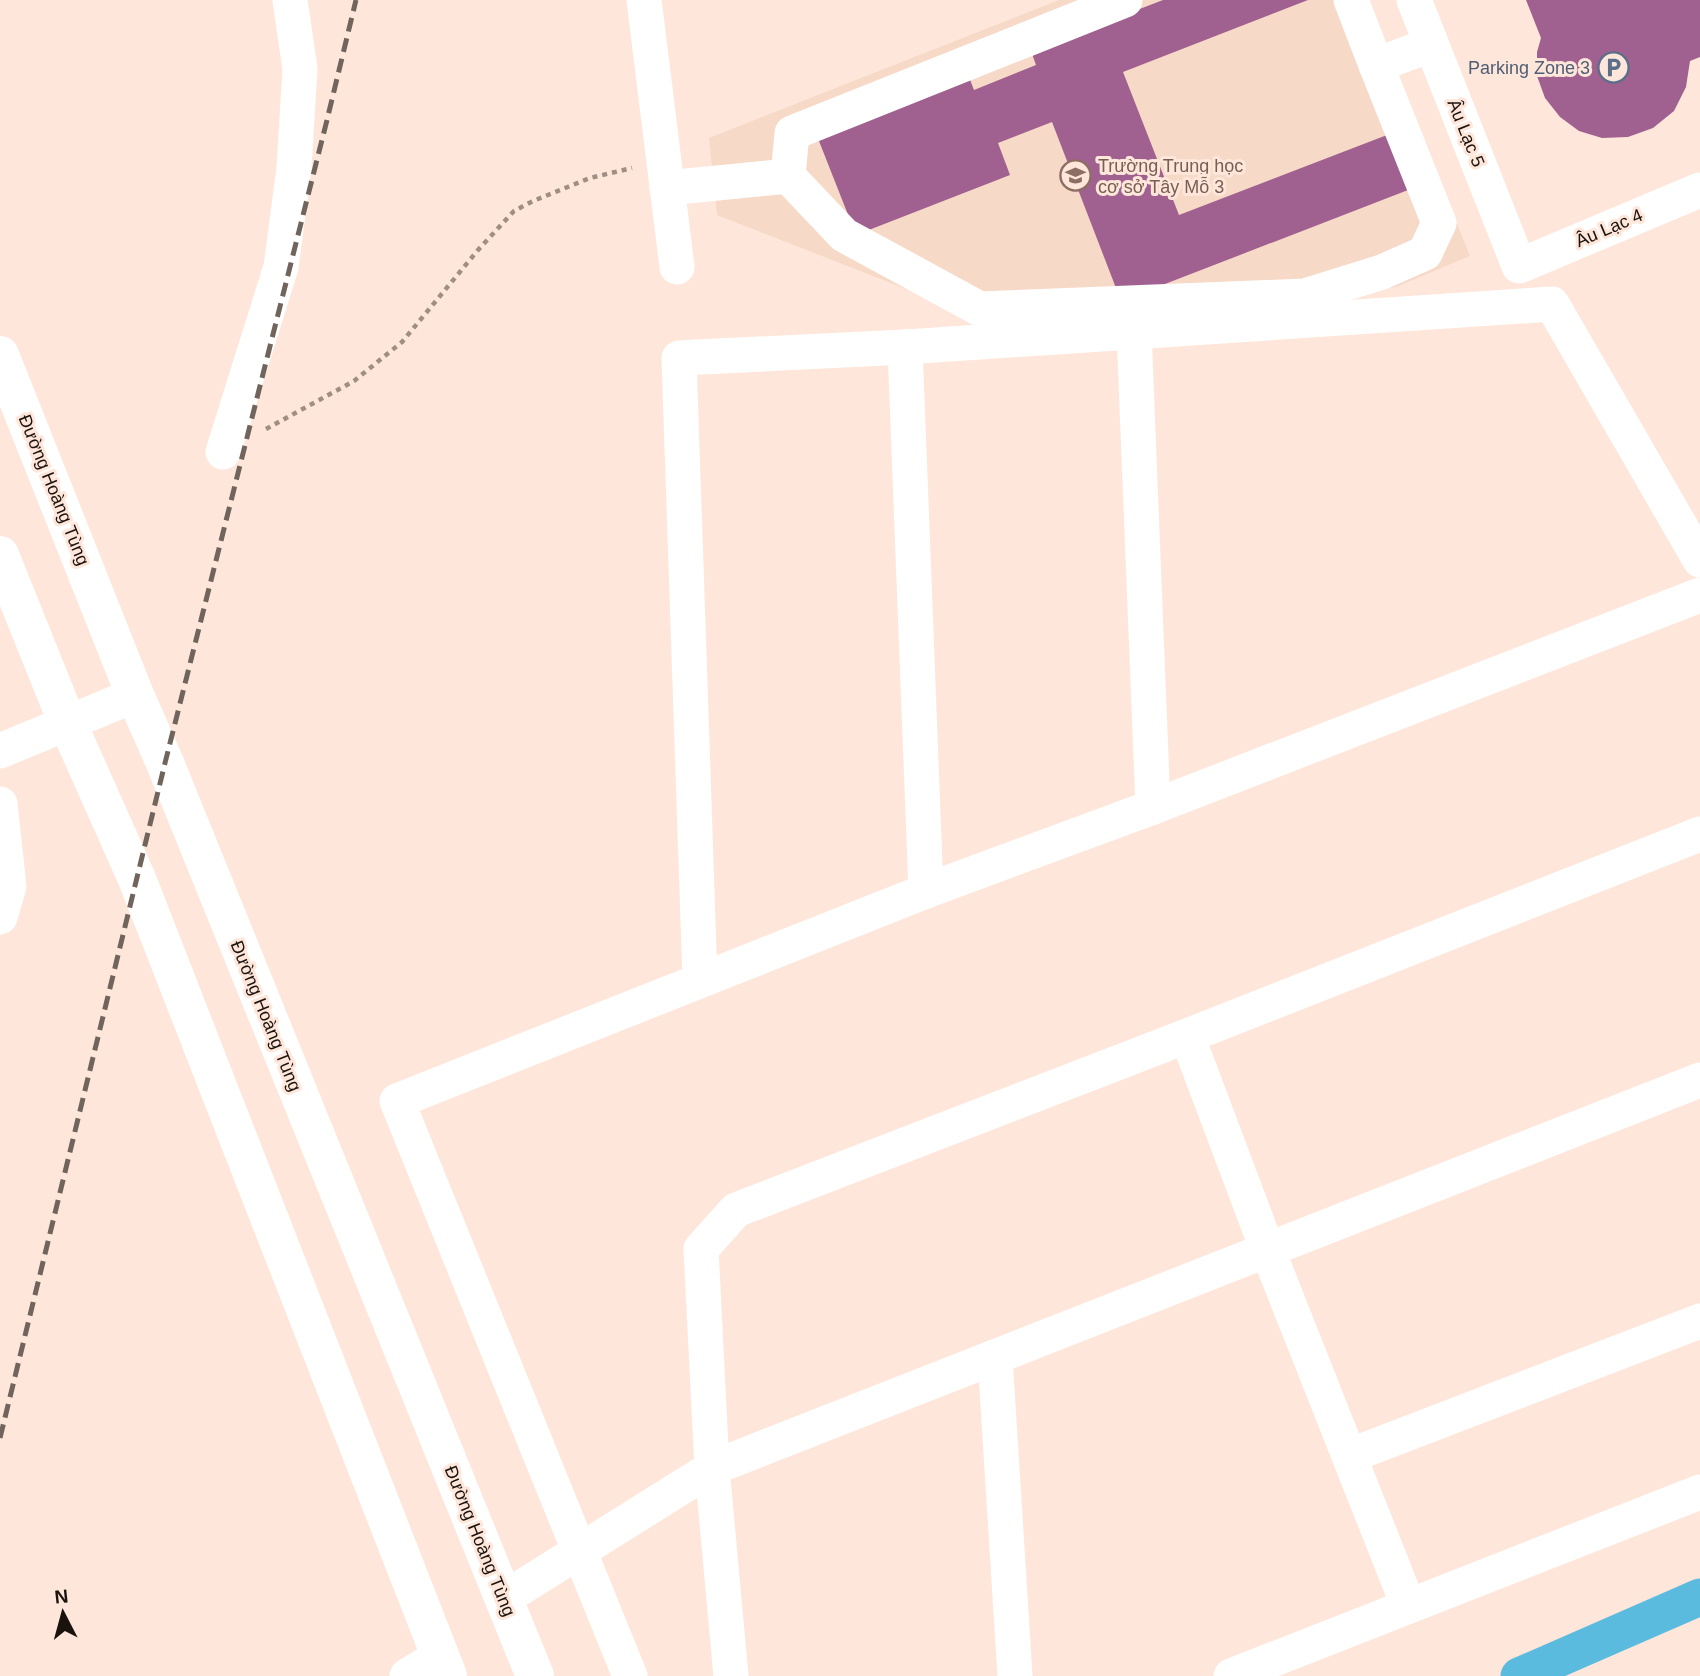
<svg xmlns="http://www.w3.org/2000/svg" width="1700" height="1676" font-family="Helvetica,sans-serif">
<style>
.built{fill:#f6d9c7}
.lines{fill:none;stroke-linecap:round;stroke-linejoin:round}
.canal{stroke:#5bbbde;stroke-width:37}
.building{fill:#a06190}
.path{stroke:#9f8e84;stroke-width:4.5;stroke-dasharray:5 5;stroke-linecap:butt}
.minor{stroke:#fff;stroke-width:35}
.major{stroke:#fff;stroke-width:38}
.rail{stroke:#71645c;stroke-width:5;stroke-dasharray:14 7;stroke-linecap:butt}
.labels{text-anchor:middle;stroke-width:6;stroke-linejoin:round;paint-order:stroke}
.service-label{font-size:18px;fill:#4e5e75;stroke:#fee7da;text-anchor:end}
.street-label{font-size:18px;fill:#1a120d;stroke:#fee7da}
.education-label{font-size:18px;fill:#785e54;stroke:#fee7da;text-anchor:start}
</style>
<rect width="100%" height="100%" fill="#fee7da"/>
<path class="built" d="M1059,0H1367L1470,256L1396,287L1308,298L983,319L717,215L709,138Z"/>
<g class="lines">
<path class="canal" d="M1519,1676L1700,1597"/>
</g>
<g class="building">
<path d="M1163,0H1308L1123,72L1179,215L1400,130L1421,185L1121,301L1052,122L998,143L1010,175L856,235L817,136L969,77L974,90L1036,65L1031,51Z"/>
<path d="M1526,0H1700V57L1690,61L1686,87L1674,111L1653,128L1628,137L1602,138L1579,131L1560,117L1545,98L1537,76V52L1541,38Z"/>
</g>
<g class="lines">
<path class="path" d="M266,429L354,381L402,342L478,250L514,211L533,201L590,178L632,168"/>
<g class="minor">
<path d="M644,0L677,267"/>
<path d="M1351,0L1376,65"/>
<path d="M1414,0L1519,266L1700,190"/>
<path d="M788,176L792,133L1125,0"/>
<path d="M667,188L788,176L844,235L980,309L1305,296L1382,272L1425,253L1439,223L1376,65L1431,45"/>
<path d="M1134,331L1153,807"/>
<path d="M905,347L926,891"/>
<path d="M223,452L281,267L294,168L300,69L290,0"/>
<path d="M0,751L135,695"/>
<path d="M0,804L9,886L0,917"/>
<path d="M700,980L679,358L905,347L1552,304L1700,560"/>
<path d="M995,1357L1015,1676"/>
<path d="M1349,1456L1700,1321"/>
<path d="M503,1599L712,1468L701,1249L736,1210L1187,1036"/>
<path d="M1408,1605L1268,1251L1187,1036L1700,834"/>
<path d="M407,1676L440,1656"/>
<path d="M630,1676L397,1101L926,891L1153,807L1700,595"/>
<path d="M731,1676L712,1468L1700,1080"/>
<path d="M1231,1676L1700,1492"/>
</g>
<g class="major">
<path d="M0,355L135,695L165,763L535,1676"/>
<path d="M0,555L67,722L137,879L448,1676"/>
</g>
<path class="rail" d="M0,1438L165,763L327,120L356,0"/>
</g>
<defs>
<symbol id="parking-ring" viewBox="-11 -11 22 22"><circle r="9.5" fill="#fee7da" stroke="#5c6f8a" stroke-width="1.5"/><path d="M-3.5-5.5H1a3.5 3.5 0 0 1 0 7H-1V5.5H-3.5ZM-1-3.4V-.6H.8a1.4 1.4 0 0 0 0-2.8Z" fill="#5c6f8a"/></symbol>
<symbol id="school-ring" viewBox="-11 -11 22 22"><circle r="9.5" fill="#fee7da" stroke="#8d6e63" stroke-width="1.5"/><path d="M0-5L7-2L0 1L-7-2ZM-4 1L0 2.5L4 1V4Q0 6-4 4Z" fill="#8d6e63"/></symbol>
</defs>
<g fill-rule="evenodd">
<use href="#parking-ring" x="1596" y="50" width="35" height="35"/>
<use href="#school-ring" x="1058" y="158" width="35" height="35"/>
</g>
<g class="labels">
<g class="service-label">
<text x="1590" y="74">Parking Zone 3</text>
</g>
<g class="street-label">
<text transform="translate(1466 133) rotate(68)" y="6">Âu Lạc 5</text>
<text transform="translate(1609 228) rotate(-23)" y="6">Âu Lạc 4</text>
<text transform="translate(54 490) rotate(68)" y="6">Đường Hoàng Tùng</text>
<text transform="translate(266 1016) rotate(68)" y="6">Đường Hoàng Tùng</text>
<text transform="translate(480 1541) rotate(68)" y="6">Đường Hoàng Tùng</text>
</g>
<g class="education-label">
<text x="1098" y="172">Trường Trung học<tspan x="1098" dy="21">cơ sở Tây Mỗ 3</tspan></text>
</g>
</g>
<g transform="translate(63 1613) rotate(354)" stroke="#fee7da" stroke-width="5" paint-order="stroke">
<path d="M0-5L12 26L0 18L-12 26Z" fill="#1a120d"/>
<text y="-10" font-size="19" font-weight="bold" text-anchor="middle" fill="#1a120d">N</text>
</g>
</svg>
